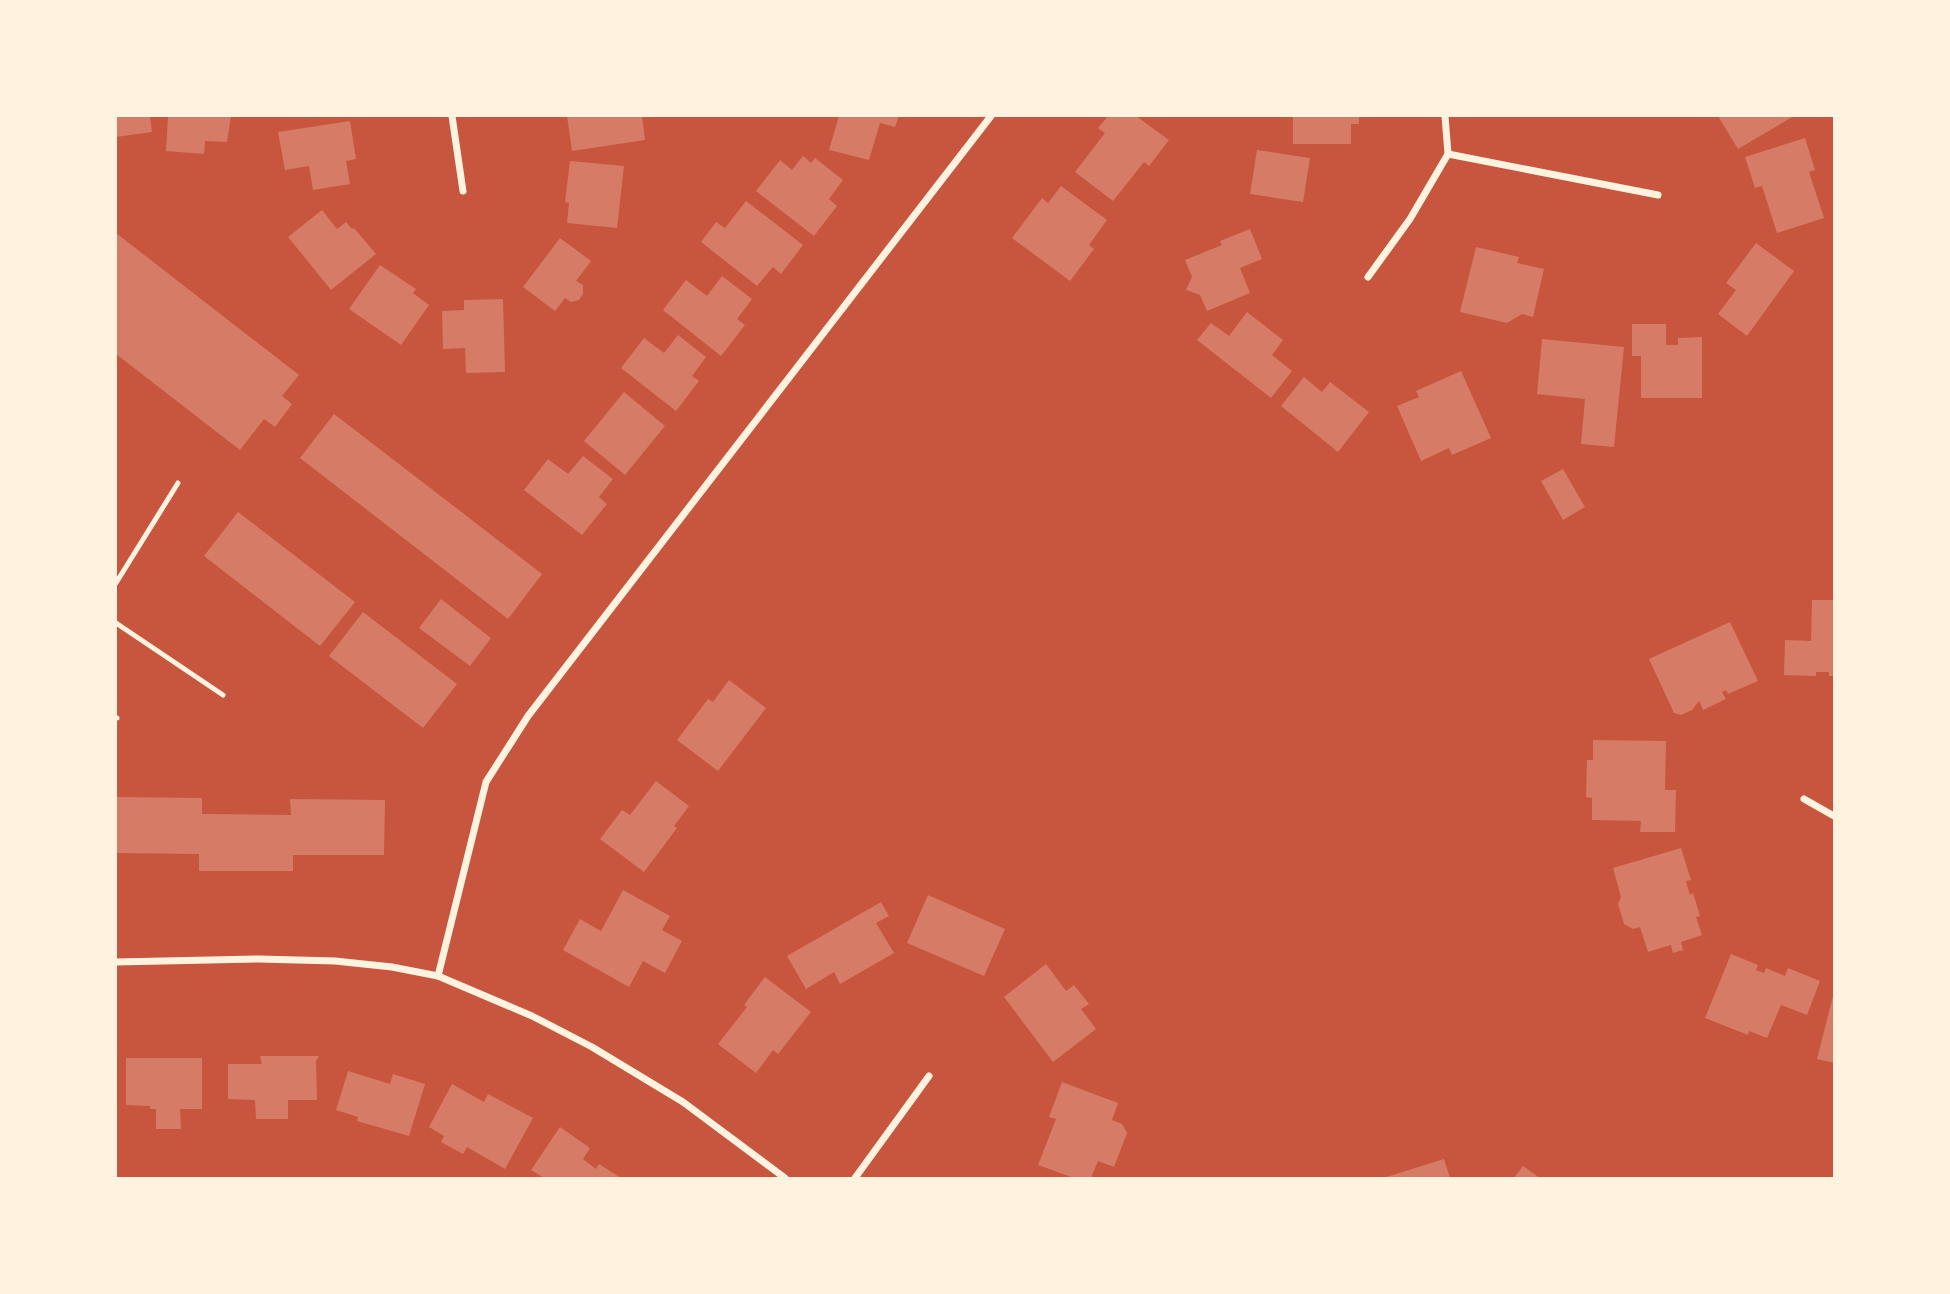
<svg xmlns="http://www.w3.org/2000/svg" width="1950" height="1294" font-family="Inter,sans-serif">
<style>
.building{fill:#d67c66}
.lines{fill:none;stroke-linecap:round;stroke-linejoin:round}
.service{stroke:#fff3e0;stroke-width:5}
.minor{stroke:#fff3e0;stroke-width:7}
</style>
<rect width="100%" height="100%" fill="#c8553d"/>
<g class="building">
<path d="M116,116H150L152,132L116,137Z"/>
<path d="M168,116H231L227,142L205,141L204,154L166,151Z"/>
<path d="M567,116H642L645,140L572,151Z"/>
<path d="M839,116H899L895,127L880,123L869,160L829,150Z"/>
<path d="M1108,116H1136L1169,140L1149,166L1144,162L1113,201L1075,172L1105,133L1098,128Z"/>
<path d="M1293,116H1359V124H1351V144H1293Z"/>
<path d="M1718,116H1794L1738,149Z"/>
<path d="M350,121L356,159L346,161L350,184L313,190L309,166L285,170L278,132Z"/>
<path d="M1805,138L1815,170L1809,172L1824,218L1777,233L1762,186L1755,188L1745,157Z"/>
<path d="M1257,150L1310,158L1303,202L1250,194Z"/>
<path d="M803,156L811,163L815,158L843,180L829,199L837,206L814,236L756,191L780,160L792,170Z"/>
<path d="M570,161L624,166L617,228L567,223L569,203L565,202Z"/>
<path d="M1061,186L1107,220L1089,245L1094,249L1070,281L1012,238L1042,198L1048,203Z"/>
<path d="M746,201L803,245L781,274L773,267L757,286L701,242L716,222L725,228Z"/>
<path d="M322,210L337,229L346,222L352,229L354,228L376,254L331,290L288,237Z"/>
<path d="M1250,229L1262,259L1240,268L1250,293L1207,311L1200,295L1186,290L1192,277L1185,260L1222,245L1220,241Z"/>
<path d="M116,233L299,375L282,396L292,404L275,427L264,419L240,450L116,354Z"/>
<path d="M560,238L591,261L576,281L583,285V294L579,300L571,302L565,298L555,311L523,287Z"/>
<path d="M1756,243L1794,271L1747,336L1718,314L1736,290L1726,283Z"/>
<path d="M1476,247L1519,257L1517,263L1544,269L1533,317L1522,314L1507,323L1460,312Z"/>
<path d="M380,265L416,289L413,293L429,305L401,345L349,309Z"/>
<path d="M722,276L752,299L737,319L745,325L721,356L663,310L686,280L707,296Z"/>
<path d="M503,299L505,372L466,373L465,348L443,349L442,311L464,310V300Z"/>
<path d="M1247,312L1283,340L1272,355L1292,371L1271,398L1197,340L1211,323L1229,336Z"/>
<path d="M1632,324H1666V345H1678V338L1702,337V398H1641V356H1632Z"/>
<path d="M678,335L706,357L692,376L699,381L676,411L621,368L644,338L664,353Z"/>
<path d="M1542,339L1624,347L1614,447L1581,444L1585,399L1537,394Z"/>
<path d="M1461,371L1491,438L1452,455L1449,448L1421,461L1397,406L1419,397L1416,391Z"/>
<path d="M1304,377L1322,392L1330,382L1369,412L1338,452L1281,406Z"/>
<path d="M624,392L665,426L625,475L584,441Z"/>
<path d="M334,414L542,574L508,619L300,458Z"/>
<path d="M583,456L613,479L599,497L607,504L582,535L524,490L548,459L568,474Z"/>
<path d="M1563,469L1585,507L1563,520L1541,481Z"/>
<path d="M238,512L355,602L320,646L204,556Z"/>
<path d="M441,599L491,638L470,666L419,628Z"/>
<path d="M1812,600H1834V676H1829V672H1816V676L1784,675L1785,640L1811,641Z"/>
<path d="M363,612L457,684L423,728L329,656Z"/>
<path d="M1730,622L1758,681L1728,694L1726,690L1722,692L1726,699L1703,710L1699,701L1692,710L1681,715L1674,713L1649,659Z"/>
<path d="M729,680L766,708L718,771L677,740L708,699L713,702Z"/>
<path d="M1593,740L1666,741L1665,790H1676L1675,832H1640L1641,821L1592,820V798L1586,797L1587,760H1593Z"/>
<path d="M656,781L689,806L674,826L677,828L644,872L600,839L622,810L630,815Z"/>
<path d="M116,797L202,798V814L291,815L290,799L385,800L384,855H293V871H199V854L116,853Z"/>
<path d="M1681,848L1691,880L1686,881L1690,895L1693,893L1700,916L1696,917L1702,935L1681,942L1683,950L1673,953L1671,945L1648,952L1640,927L1633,929L1624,924L1618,904L1621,897L1613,868Z"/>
<path d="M623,890L670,916L662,930L682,941L665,973L643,961L629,987L563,950L580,919L601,931Z"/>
<path d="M928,895L1005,929L984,976L907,943Z"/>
<path d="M881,902L889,916L876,923L894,953L840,984L834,972L806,989L787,956Z"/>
<path d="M1731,954L1758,965L1756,970L1764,973L1766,968L1785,976L1788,968L1820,981L1807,1015L1781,1005L1767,1038L1749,1031L1748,1035L1705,1018Z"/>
<path d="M1046,964L1066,991L1074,985L1089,1004L1081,1009L1096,1029L1053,1062L1004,997Z"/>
<path d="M765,977L811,1012L778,1054L773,1050L756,1073L718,1044L747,1007L744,1005Z"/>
<path d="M1834,992V1063L1817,1059Z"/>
<path d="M260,1056H319L316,1061L317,1100H288V1119H256L255,1100L228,1099V1064H262Z"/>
<path d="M126,1058H202V1109H180L181,1129H156V1109H150V1106L126,1105Z"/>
<path d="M348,1071L390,1084L393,1074L425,1084L409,1136L357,1121L358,1117L336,1110Z"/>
<path d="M1062,1082L1118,1103L1112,1120L1122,1124L1127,1133L1114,1167L1098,1161L1091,1178H1074L1038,1165L1056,1119L1049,1117Z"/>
<path d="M452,1084L484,1102L488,1094L533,1118L505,1169L467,1147L463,1154L441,1142L444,1136L429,1127Z"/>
<path d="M560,1127L590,1148L583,1159L596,1169L599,1164L621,1178H544L531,1170Z"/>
<path d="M1444,1159L1450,1178H1383Z"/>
<path d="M1523,1166L1540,1178H1514Z"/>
</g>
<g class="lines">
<g class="service">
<path d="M116,583L178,483"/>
<path d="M116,623L223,695"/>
<path d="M116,718H117"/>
</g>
<g class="minor">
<path d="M452,116L463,191"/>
<path d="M1448,154L1658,195"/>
<path d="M1368,277L1410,219L1448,154L1445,116"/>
<path d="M1804,799L1834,816"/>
<path d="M116,962L259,959L335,961L392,967L438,976L532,1016L592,1047L683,1102L785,1178"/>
<path d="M438,976L486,782L528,716L991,116"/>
<path d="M855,1178L929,1076"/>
</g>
</g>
<rect width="1950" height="1294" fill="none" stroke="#fff3e0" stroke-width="234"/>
</svg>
